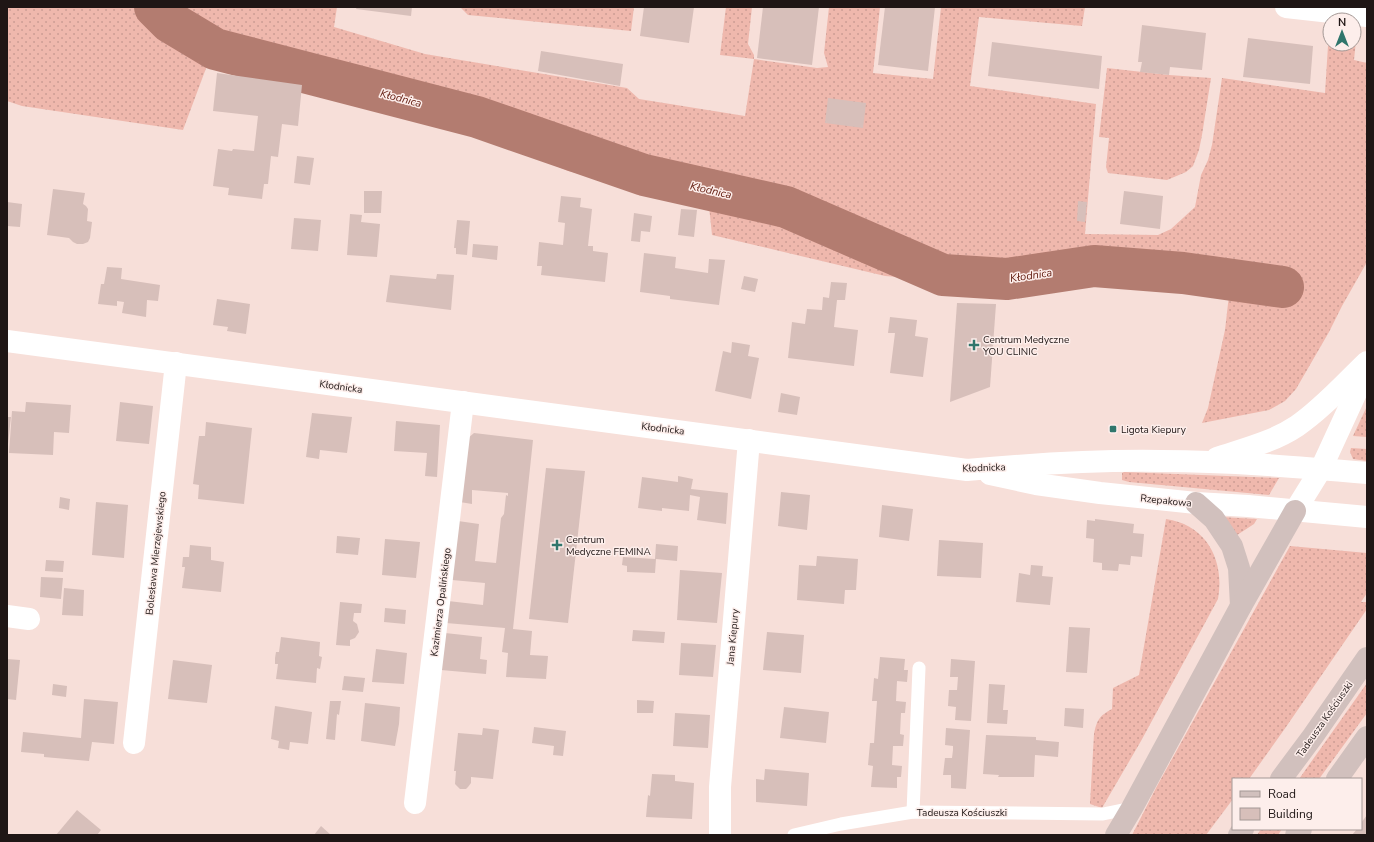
<svg xmlns="http://www.w3.org/2000/svg" width="1374" height="842" font-family="'Nunito Sans',sans-serif">
<style>
.grass{fill:url(#grass-dots)}
.lines{fill:none;stroke-linecap:round;stroke-linejoin:round}
.river{stroke:#b37c70;stroke-width:42}
.building{fill:#d7bfba}
.service{stroke:#fff;stroke-width:13}
.minor{stroke:#fff;stroke-width:22}
.tertiary{stroke:#fff;stroke-width:22}
.secondary{stroke:#d1c0bd;stroke-width:22}
.poi-dot{fill:#30766c;stroke:#fdeeeb;stroke-width:1.5}
.labels{text-anchor:middle;stroke-width:3;stroke-linejoin:round;paint-order:stroke}
.poi-label{font-size:10px;fill:#1f1615;stroke:#fdeeeb;text-anchor:start}
.street-label{font-size:10px;fill:#1f1615;stroke:#fdeeeb}
.water-label{font-size:11px;font-style:italic;fill:#662014;stroke:#fdeeeb}
</style>
<defs>
<pattern id="grass-dots" width="8" height="8" patternUnits="userSpaceOnUse"><rect width="8" height="8" fill="#efb8ad"/><path d="M2 2h.1M6 6h.1" fill="none" stroke="#cc9d94" stroke-width="1.8" stroke-linecap="round"/></pattern>
</defs>
<rect width="100%" height="100%" fill="#f7dfd9"/>
<g class="grass">
<path d="M7,7H337L334,27L425,54L627,88L639,99L745,116L754,59L720,55L726,7H752L748,44L754,55V59L817,68L828,67L824,53L829,7H880L873,73L933,79L941,7H1085L1082,26L979,17L970,86L1096,104L1085,234L1158,235L1171,229L1195,207L1201,175L1208,160L1212,145L1222,78L1325,93L1329,30H1330V44H1354V31H1357L1354,60L1367,63V262L1342,306L1329,332L1296,389L1285,401L1269,410L1202,423L1208,408L1225,330L1229,295L1081,279L1000,285L885,276L712,235L709,206L568,171L446,119L354,99L313,84L208,63L183,130L22,106L7,101Z"/>
<path d="M460,7H634L631,31L468,15Z"/>
<path d="M1107,68L1169,75L1211,78L1202,135L1199,150L1193,166L1186,172L1167,180L1108,173L1106,167L1109,138L1099,137Z"/>
<path d="M1367,406V437L1353,436Z"/>
<path d="M1351,448L1367,449V461L1353,459L1350,452Z"/>
<path d="M1124,472L1279,478L1269,495L1129,482L1122,480V473Z"/>
<path d="M1221,517L1257,519L1254,524L1234,537Z"/>
<path d="M1166,519C1207,525 1225,561 1218,599L1141,741L1102,808L1090,804L1094,734C1097,720 1099,716 1112,709L1113,688L1139,675Z"/>
<path d="M1290,546L1367,553V593L1361,602H1367V609L1286,727L1249,779H1233V799L1206,835H1132L1157,786Z"/>
<path d="M1367,683V713L1319,779H1299Z"/>
<path d="M1261,829H1282L1278,835H1257Z"/>
</g>
<g class="lines">
<path class="river" d="M155,7L170,22L215,49L477,117L644,175L786,207L943,275L1007,279L1094,266L1183,273L1283,287"/>
</g>
<g class="building">
<path d="M357,7H412L411,16L356,9Z"/>
<path d="M644,7H694L689,43L640,36Z"/>
<path d="M763,7H819L812,65L757,58Z"/>
<path d="M885,7H935L928,71L878,65Z"/>
<path d="M1142,25L1206,33L1202,70L1170,67L1169,75L1140,72L1142,62H1138Z"/>
<path d="M1248,38L1313,46L1310,84L1243,77Z"/>
<path d="M992,42L1102,56L1099,89L988,76Z"/>
<path d="M541,51L623,64L620,86L538,71Z"/>
<path d="M217,73L302,85L298,126L282,124L278,157L271,156L268,184H264L262,199L228,195L229,188L213,186L218,149L232,151L233,149L254,151L258,116L213,111Z"/>
<path d="M828,98L866,103L863,128L825,123Z"/>
<path d="M297,156L314,158L310,185L294,183Z"/>
<path d="M53,189L85,193L83,204L86,206L88,209L87,221L92,222L90,238L88,242L83,244H77L73,242L69,238L47,235Z"/>
<path d="M364,191H382L381,213H364Z"/>
<path d="M1124,191L1163,196L1160,229L1120,224Z"/>
<path d="M561,196L581,198L580,207L592,209L588,246H593V251L608,253L605,282L541,275L542,266H537L539,242L563,245L565,223L558,222Z"/>
<path d="M1078,201L1087,202L1085,222L1077,221Z"/>
<path d="M7,202L22,204L20,227L7,226Z"/>
<path d="M681,209L697,210L694,237L678,235Z"/>
<path d="M634,213L652,216L650,232L641,231L640,242L631,241Z"/>
<path d="M350,214L362,215L361,222L380,224L377,257L347,255Z"/>
<path d="M294,218L321,220L318,251L291,249Z"/>
<path d="M457,220L470,221L467,255L456,254V248H454Z"/>
<path d="M473,244L498,246L497,260L472,257Z"/>
<path d="M644,253L676,257L675,268L708,273L709,259L725,260L719,305L670,299V296L640,292Z"/>
<path d="M107,267L122,268L121,279L160,285L158,301L147,300L146,317L122,313L124,302L117,301V306L98,304L101,284H104Z"/>
<path d="M437,274L454,275L451,310L386,302L390,275L436,279Z"/>
<path d="M744,276L758,279L755,292L741,289Z"/>
<path d="M831,282L847,283L845,300H837L834,327L858,330L854,366L788,358L792,322L805,324L807,309L822,310L823,297L829,298Z"/>
<path d="M217,299L250,304L246,334L227,331L228,327L213,325Z"/>
<path d="M957,303L996,304L990,387L950,402Z"/>
<path d="M890,317L917,320L915,336L928,338L923,377L890,373L895,333H888Z"/>
<path d="M732,342L750,345L748,356L759,358L751,399L715,391L723,351L731,353Z"/>
<path d="M781,393L800,397L797,415L778,412Z"/>
<path d="M26,402L71,405L69,433L54,432L53,455L9,453L12,411L25,412Z"/>
<path d="M120,402L153,406L149,444L116,441Z"/>
<path d="M312,413L352,417L347,453L320,450L319,459L306,457Z"/>
<path d="M7,417H11L8,444H7Z"/>
<path d="M396,421L440,425L437,477L425,476L427,453L394,451Z"/>
<path d="M206,422L252,428L244,504L198,499L199,485L193,484L199,436H205Z"/>
<path d="M474,433L533,440L513,629L532,631L530,655L548,656L546,679L506,677L508,653L502,652L505,628L446,623L448,601L483,605L485,583L452,580L458,521L479,524L475,561L496,563L501,518L504,514L506,495L508,496V493L472,490V504L460,502L467,439Z"/>
<path d="M546,468L585,471L568,623L529,619Z"/>
<path d="M678,476L693,479L691,489L728,493L726,524L697,520L700,497L690,495L689,511L662,508V511L638,508L642,477L678,482Z"/>
<path d="M781,492L810,495L807,530L778,526Z"/>
<path d="M60,497L70,499L69,510L59,508Z"/>
<path d="M96,502L128,505L124,558L92,555Z"/>
<path d="M882,505L913,509L909,541L879,537Z"/>
<path d="M1095,519L1134,524L1133,533L1144,534L1142,557L1131,556L1130,565L1119,564L1118,571L1102,570V563L1093,562L1094,539L1086,538L1087,520L1095,521Z"/>
<path d="M337,536L360,538L358,555L336,553Z"/>
<path d="M385,539L420,542L416,578L382,575Z"/>
<path d="M939,540L983,543L981,578L937,576Z"/>
<path d="M656,544L678,546L677,561L656,559L655,573L627,572V566L622,565L623,557L655,559Z"/>
<path d="M190,545L211,547V560L224,562L221,592L182,588L185,567H182L183,557H189Z"/>
<path d="M817,556L858,559L856,590H845L844,604L797,600L799,565L816,566Z"/>
<path d="M46,560L64,561L63,572L45,571Z"/>
<path d="M1031,565L1043,566L1042,576L1053,577L1050,605L1016,602L1019,573L1030,575Z"/>
<path d="M680,570L722,573L717,623L677,620Z"/>
<path d="M41,577L63,578L61,599L40,597Z"/>
<path d="M64,588L84,590L83,616L62,615Z"/>
<path d="M340,602L362,604L361,613H354L353,621L357,624L359,632L355,638L350,640V646L336,645Z"/>
<path d="M385,608L406,610L405,624L384,622Z"/>
<path d="M1069,627L1090,628L1087,673L1066,672Z"/>
<path d="M633,630L665,632L664,643L632,641Z"/>
<path d="M767,632L804,635L801,673L763,670Z"/>
<path d="M445,633L482,637L480,659L487,660L486,674L441,670Z"/>
<path d="M281,637L320,642L319,656L322,657L320,669L317,668L316,683L276,679L278,664H275V658L276,652H279Z"/>
<path d="M681,643L716,645L713,677L679,675Z"/>
<path d="M376,649L407,653L404,684L372,682Z"/>
<path d="M880,657L905,659L904,670H908L907,682L897,681L896,701L906,702L905,713H901L900,734L904,735L903,746H893L892,765L902,766L901,777H897V788L871,787L873,766L868,765L870,743H874L877,701H872L873,690L874,678L878,679Z"/>
<path d="M7,659L20,660L16,700L7,699Z"/>
<path d="M951,659L975,661L971,721L955,720L956,707L948,706L949,690H957L958,677H950Z"/>
<path d="M173,660L212,665L207,703L168,699Z"/>
<path d="M344,676L365,678L363,692L342,690Z"/>
<path d="M53,684L67,686L66,697L52,695Z"/>
<path d="M989,684L1005,685L1003,710H1008L1007,724L987,723Z"/>
<path d="M84,699L118,702L114,744L92,742L89,761L44,757V754L21,752L23,732L81,738Z"/>
<path d="M637,700L654,701L653,713H637Z"/>
<path d="M330,701H341L339,715L337,714L335,740L326,739Z"/>
<path d="M365,703L400,707L399,724L395,746L361,741Z"/>
<path d="M275,706L312,712L308,744L290,742L289,750L278,748L279,741L271,739Z"/>
<path d="M784,707L829,712L826,743L780,738Z"/>
<path d="M1065,708L1084,709L1083,728L1064,726Z"/>
<path d="M675,713L710,715L708,748L673,746Z"/>
<path d="M534,727L566,731L563,756L553,755L554,746L532,743Z"/>
<path d="M483,728L499,730L493,779L471,777V783L468,787L466,789H460L455,784L456,771H454L458,733L482,735Z"/>
<path d="M946,728L970,730L966,789L951,788V775H943L945,758H952L953,750V746L945,745Z"/>
<path d="M986,735L1036,737V740L1059,742L1058,757L1035,755L1034,777H998L999,775L983,774Z"/>
<path d="M765,769L809,773L807,806L756,802V779L764,780Z"/>
<path d="M652,774L675,775V781L694,783L692,819L646,817L648,795L650,796Z"/>
<path d="M77,810L101,830L97,835H56Z"/>
<path d="M1367,815V835H1352L1357,829H1361V823Z"/>
<path d="M321,826L331,835H314Z"/>
</g>
<g class="lines">
<g class="service">
<path d="M913,812L919,668"/>
<path d="M794,835L841,824L913,812L1103,814L1132,808"/>
</g>
<g class="minor">
<path d="M1286,7L1367,16"/>
<path d="M7,616L29,619"/>
<path d="M134,743L176,363"/>
<path d="M415,803L463,402"/>
<path d="M720,835V787L749,440"/>
</g>
<g class="tertiary">
<path d="M7,341L967,470C1032,464 1096,460 1161,461C1229,461 1299,467 1367,473"/>
<path d="M1217,458C1244,449 1273,442 1297,426C1323,408 1344,384 1367,362"/>
<path d="M990,474L1036,484L1100,493L1196,503L1248,506L1367,517"/>
<path d="M1295,511L1321,469L1367,369"/>
</g>
<g class="secondary">
<path d="M1196,503L1214,519L1232,546L1239,568L1241,606"/>
<path d="M1281,779L1313,736L1367,658"/>
<path d="M1337,779L1367,737"/>
<path d="M1116,835L1132,808L1241,606L1295,511"/>
<path d="M1239,835L1243,829"/>
<path d="M1296,835L1301,829"/>
</g>
</g>
<g class="poi-dot">
<path d="M972 339h4v4h4v4h-4v4h-4v-4h-4v-4h4z"/>
<rect x="1109" y="425" width="8" height="8" rx="2"/>
<path d="M555 539h4v4h4v4h-4v4h-4v-4h-4v-4h4z"/>
</g>
<g class="labels">
<g class="poi-label">
<text x="983" y="343">Centrum Medyczne<tspan x="983" dy="12">YOU CLINIC</tspan></text>
<text x="1121" y="433">Ligota Kiepury</text>
<text x="566" y="543">Centrum<tspan x="566" dy="12">Medyczne FEMINA</tspan></text>
</g>
<g class="street-label">
<text transform="translate(341 386) rotate(8)" y="4">Kłodnicka</text>
<text transform="translate(663 428) rotate(7)" y="4">Kłodnicka</text>
<text transform="translate(984 467) rotate(-2)" y="4">Kłodnicka</text>
<text transform="translate(1166 500) rotate(6)" y="4">Rzepakowa</text>
<text transform="translate(155 553) rotate(-84)" y="4">Bolesława Mierzejewskiego</text>
<text transform="translate(440 602) rotate(-83)" y="4">Kazimierza Opalińskiego</text>
<text transform="translate(732 637) rotate(-85)" y="4">Jana Kiepury</text>
<text transform="translate(1324 719) rotate(-55)" y="4">Tadeusza Kościuszki</text>
<text x="962" y="816">Tadeusza Kościuszki</text>
</g>
<g class="water-label">
<text transform="translate(401 98) rotate(15)" y="4">Kłodnica</text>
<text transform="translate(711 190) rotate(13)" y="4">Kłodnica</text>
<text transform="translate(1031 275) rotate(-8)" y="4">Kłodnica</text>
</g>
</g>
<rect width="1374" height="842" fill="none" stroke="#1f1615" stroke-width="16"/>
<rect x="1232" y="778" width="130" height="52" fill="#fdeeeb" stroke="#a49895"/>
<rect x="1240" y="791" width="20" height="6" fill="#d1c0bd" stroke="#a49895"/>
<text x="1268" y="798" font-size="12" fill="#1f1615">Road</text>
<rect x="1240" y="808" width="20" height="12" fill="#d7bfba" stroke="#a49895"/>
<text x="1268" y="818" font-size="12" fill="#1f1615">Building</text>
<g transform="translate(1342 32)"><circle r="19" fill="#fdeeeb" stroke="#a49895"/>
<path d="M0-3L7 15L0 10L-7 15Z" fill="#30766c"/>
<text y="-6" font-size="11" font-weight="bold" text-anchor="middle" fill="#1f1615">N</text>
</g>
</svg>
